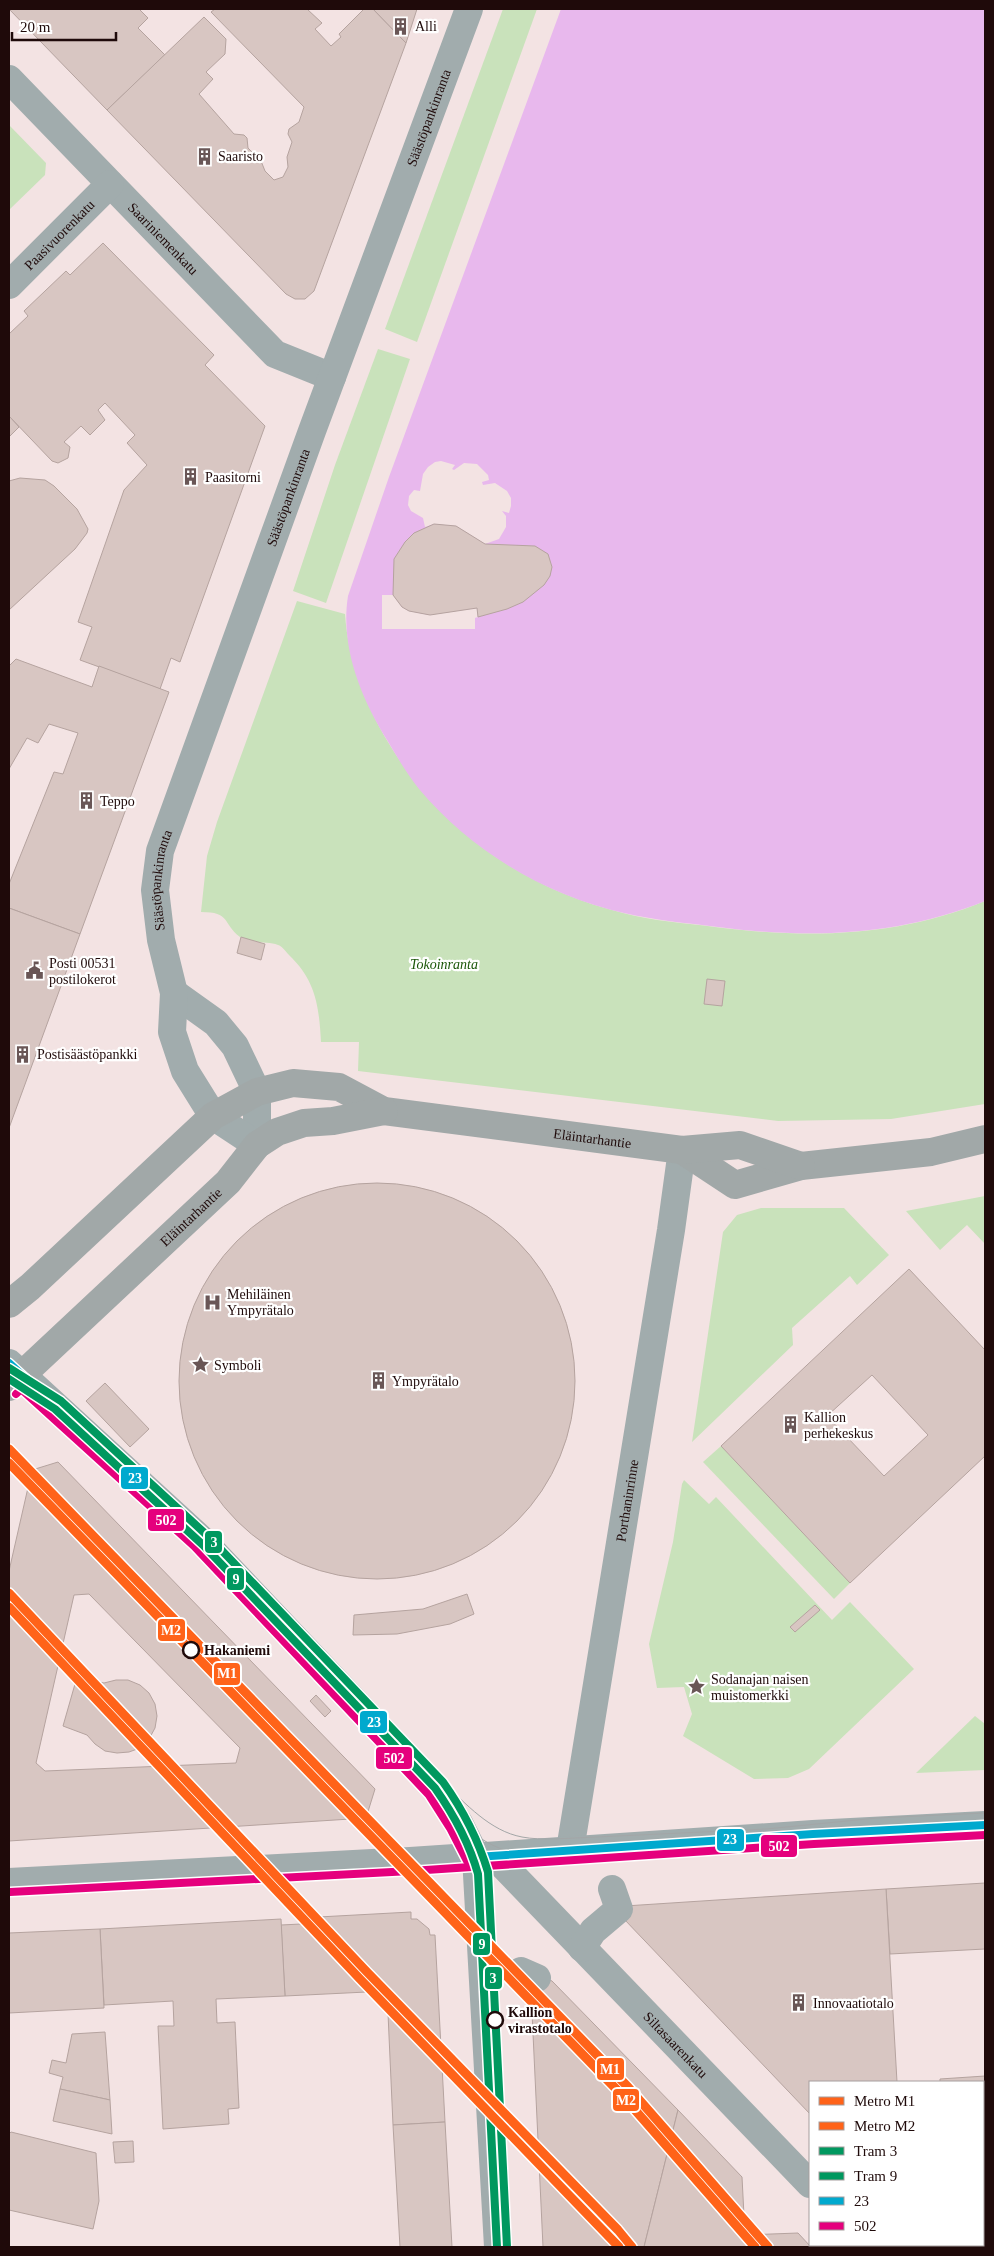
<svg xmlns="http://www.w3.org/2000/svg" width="994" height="2256" font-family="'Times New Roman',serif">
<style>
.green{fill:#c9e2bb}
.water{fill:#e8b8ed}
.pier{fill:#f3e3e3}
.building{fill:#d8c6c2;stroke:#b5a39f;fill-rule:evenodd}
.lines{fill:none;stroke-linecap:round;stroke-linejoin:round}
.minor{stroke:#a1acad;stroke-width:28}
.major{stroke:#a1a8a8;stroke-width:28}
.tram{stroke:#a3a6a7;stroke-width:1}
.bus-1-casing{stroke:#fff;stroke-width:11}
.bus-2-casing{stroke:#fff;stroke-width:11}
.bus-1{stroke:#00a9ce;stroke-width:8}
.bus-2{stroke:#e5007d;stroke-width:8}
.tram-1-casing{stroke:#fff;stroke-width:11}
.tram-2-casing{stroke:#fff;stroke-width:11}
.tram-1{stroke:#00985f;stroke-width:8}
.tram-2{stroke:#00985f;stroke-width:8}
.metro-1-casing{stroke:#fff;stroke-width:12}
.metro-2-casing{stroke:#fff;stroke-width:12}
.metro-1{stroke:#ff6319;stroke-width:9}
.metro-2{stroke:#ff6319;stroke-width:9}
.stop-dot{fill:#fff;stroke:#1f0a0a;stroke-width:2.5}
.labels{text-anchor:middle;stroke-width:4.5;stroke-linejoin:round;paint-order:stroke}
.poi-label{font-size:14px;fill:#1f0a0a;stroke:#fff;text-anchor:start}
.street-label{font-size:14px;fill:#1f0a0a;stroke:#fff}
.park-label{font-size:14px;font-style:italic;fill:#1a5608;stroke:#fff}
.stop-label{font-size:14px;font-weight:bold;fill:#1f0a0a;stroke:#fff;text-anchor:start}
.line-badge{stroke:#fff;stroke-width:2}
.badge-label{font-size:14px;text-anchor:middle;font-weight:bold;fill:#fff}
</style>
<rect width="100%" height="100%" fill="#f3e3e3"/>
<g class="green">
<path d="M503,9H537L417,342L385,329Z"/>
<path d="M9,125L46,163L45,175L9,210Z"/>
<path d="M378,349L410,359L326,603L293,591L335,465Z"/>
<path d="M297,601L345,614C348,660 365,703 388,742C441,830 524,889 623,913C653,921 685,923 715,927C808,939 898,937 985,901V1104L891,1119L778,1121L358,1071L359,1042H321C319,1006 316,981 289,955C286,952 282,946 278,945C267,941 250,944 240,937C222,923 231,912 201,912L207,856L217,822Z"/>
<path d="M985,1196V1244L967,1225L940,1250L906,1211Z"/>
<path d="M761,1208H844L889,1255L857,1285L850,1276L792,1328L793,1345L692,1442L723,1232L737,1215Z"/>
<path d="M721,1446L850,1583L834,1599L703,1462Z"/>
<path d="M684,1480L709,1504L716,1497L832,1620L850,1602L914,1669L809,1769L788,1778L754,1779L683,1736L692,1714L684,1687L657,1688L649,1644L673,1542L682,1484Z"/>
<path d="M975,1716L985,1724V1770L916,1773Z"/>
</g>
<path class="water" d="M561,9H985V901C899,936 809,939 718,927C686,923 654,920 624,913C545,895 471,851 419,789C407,774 397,757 387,740C361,698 340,647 348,596L389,477Z"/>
<g class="pier">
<path d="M441,461L455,465L452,469L454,470L464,463L477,464L488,475L489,480L482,482L483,485L495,483L507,491L511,498V506L509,513L502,511L506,516V527L499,539L485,544L456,526L434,524L425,527L423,518L411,511L408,505L409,496L414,490L420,491L423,474L428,467L435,462Z"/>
<path d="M382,595H393L402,607L409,611L429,615L477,608L478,617L475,618V629H382Z"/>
</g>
<g class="building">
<path d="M9,9H139L148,18L138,28L165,55L107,110Z"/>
<path d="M215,9H307L322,23L315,29L331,46L341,37L339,34L364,9H373L406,43L314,291L305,299H295L286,294L107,110L204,17L226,39L225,54L206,72L213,79L199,94L234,134L244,135L247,138L248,148L261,161L265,171L274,180L283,177L288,167L287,157L292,142L288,134L289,129L299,122L304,107L211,12Z"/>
<path d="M373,9H417L406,43Z"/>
<path d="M103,243L214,355L205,365L265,426L180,662L171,658L160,689L80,660L92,627L78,622L124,490L147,465L127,443L135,435L105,403L98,410L105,420L90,435L81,426L64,442L70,447L68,458L58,463L52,461L9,416V334L28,316L24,311L66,271L70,275Z"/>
<path d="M9,416L19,427L9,437Z"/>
<path d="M20,478L45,480L54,486L77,509L88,529L87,533L75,549L9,610V481Z"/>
<path d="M434,524L456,526L485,544L535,546L548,554L552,567L550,576L544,585L523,602L507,609L478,617L477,608L430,615L409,611L402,607L393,595L394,559L405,542L414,533Z"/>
<path d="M16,659L92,687L99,666L169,692L80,934L9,908V884L54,772L63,774L78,733L49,724L38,743L27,738L9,769V666Z"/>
<path d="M9,908L80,934L9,1128Z"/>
<path d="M241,937L265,944L261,960L237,953Z"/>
<path d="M707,979L725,981L722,1006L704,1004Z"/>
<circle cx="377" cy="1381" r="198"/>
<path d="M909,1269L985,1350V1456L850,1583L721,1446ZM872,1375L928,1435L884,1476L827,1416Z"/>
<path d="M105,1383L149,1429L130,1447L86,1401Z"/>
<path d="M58,1462L375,1789L366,1818L9,1841V1571L32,1470ZM89,1594L240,1748L236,1763L45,1771L36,1763L74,1595Z"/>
<path d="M467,1594L474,1614L450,1624L397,1634L353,1635L354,1615L423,1609Z"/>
<path d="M815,1605L820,1610L795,1632L790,1627Z"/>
<path d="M77,1677L104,1683L116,1680H128L140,1685L149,1693L155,1704L157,1716L155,1728L149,1739L140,1748L129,1752L117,1753L105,1751L95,1744L87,1735L63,1726Z"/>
<path d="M316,1695L331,1711L325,1717L310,1701Z"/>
<path d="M985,1883V1949L890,1954L886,1889Z"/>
<path d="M886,1889L897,2082H810V2114L624,1919L625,1906Z"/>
<path d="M411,1912V1919H417L429,1929L430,1935H435L445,2122L393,2125L387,1991L285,1996L281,1925L301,1924L300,1918Z"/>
<path d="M281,1919L285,1996L216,1999L217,2023L235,2022L239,2108L228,2109L229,2124L163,2129L158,2026H174L173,2001L104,2005L100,1929Z"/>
<path d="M100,1929L104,2008L9,2013V1933Z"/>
<path d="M546,1978L552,1981L678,2110L644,2247H543L531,1991L532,1985Z"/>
<path d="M105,2032L110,2100L60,2089L63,2077L49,2073L52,2060L66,2063L72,2034Z"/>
<path d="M985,2076V2225L983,2226V2082H940V2079Z"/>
<path d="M60,2089L110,2100L112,2134L53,2121Z"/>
<path d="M678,2110L742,2177L745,2235L798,2233L811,2247H644Z"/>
<path d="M445,2122L452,2247H400L393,2125Z"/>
<path d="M11,2132L96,2153L99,2201L93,2229L9,2210V2134Z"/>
<path d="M133,2141L134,2162L115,2163L113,2142Z"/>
</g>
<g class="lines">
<g class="minor">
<path id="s1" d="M9,79L275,354L332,377"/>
<path id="s2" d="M9,285L110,184"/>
<path d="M174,993L216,1023L235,1046L257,1092V1145"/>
<path id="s3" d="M257,1145L213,1116L185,1071L172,1032L174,993L161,940L155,890L160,851L312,431L469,9"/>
<path d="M9,1363L201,1539L437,1789L459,1823L476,1857L498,2247"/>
<path id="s4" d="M570,1850L671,1230L682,1150"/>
<path id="s5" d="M494,1856L810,2184"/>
<path d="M9,1882L410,1861L813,1834L985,1825"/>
<path d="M582,1948L593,1931L619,1909L612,1889"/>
<path d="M521,1971L537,1978"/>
<path d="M869,2245L872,2247"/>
</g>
<g class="major">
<path d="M682,1150L735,1185L801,1166L931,1152L985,1139"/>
<path id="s6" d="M9,1304L30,1287L213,1116L257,1092L293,1083L339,1087L384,1111L682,1150L740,1145L801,1166"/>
<path id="s7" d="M9,1387L228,1182L257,1145L277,1132L304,1123L333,1121L384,1111"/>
</g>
<g class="tram">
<path d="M408,1771C439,1802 467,1839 510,1852C540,1861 602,1852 635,1851C751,1846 868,1840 985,1834"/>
<path d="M443,1782C466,1804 490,1831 522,1837C532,1839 543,1839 554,1839L766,1829L877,1818L985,1813"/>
</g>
<defs>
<g id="bus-1">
<path d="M9,1363L201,1539L437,1789L459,1823L476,1857"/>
<path d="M476,1857L813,1834L985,1825"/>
</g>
<g id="bus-2">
<path d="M16,1394L21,1389L194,1546L429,1795L450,1828L467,1861"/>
<path d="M10,1892L411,1871L814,1844L985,1835"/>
</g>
</defs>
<use href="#bus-1" class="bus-1-casing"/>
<use href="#bus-2" class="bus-2-casing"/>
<use href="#bus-1" class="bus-1"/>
<use href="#bus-2" class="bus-2"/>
<defs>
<path id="tram-1" d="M9,1368L61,1401L210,1538L443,1782C463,1810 478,1839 488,1872L507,2247"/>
<path id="tram-2" d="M9,1379L55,1409L203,1545L435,1788C454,1815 469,1842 478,1874L497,2247"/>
</defs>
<use href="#tram-1" class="tram-1-casing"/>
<use href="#tram-2" class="tram-2-casing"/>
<use href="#tram-1" class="tram-1"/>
<use href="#tram-2" class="tram-2"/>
<defs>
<g id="metro-1">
<path d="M9,1449L628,2087L768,2247"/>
<path d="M9,1593L367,1972L618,2230L632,2247"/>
</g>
<g id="metro-2">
<path d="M9,1463L621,2094L755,2247"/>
<path d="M9,1607L360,1979L619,2247"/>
</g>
</defs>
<use href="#metro-1" class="metro-1-casing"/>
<use href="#metro-2" class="metro-2-casing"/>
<use href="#metro-1" class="metro-1"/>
<use href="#metro-2" class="metro-2"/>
</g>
<defs>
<symbol id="building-bare" viewBox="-9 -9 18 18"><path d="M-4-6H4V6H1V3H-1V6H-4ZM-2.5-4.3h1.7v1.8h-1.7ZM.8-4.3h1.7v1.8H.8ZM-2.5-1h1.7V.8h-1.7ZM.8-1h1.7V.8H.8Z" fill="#695656" stroke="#fff" stroke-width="2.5" paint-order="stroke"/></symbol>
<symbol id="civic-bare" viewBox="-9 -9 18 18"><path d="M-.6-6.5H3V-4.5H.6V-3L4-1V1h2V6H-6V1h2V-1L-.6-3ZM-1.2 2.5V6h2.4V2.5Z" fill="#695656" stroke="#fff" stroke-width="2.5" paint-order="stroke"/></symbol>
<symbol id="hospital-bare" viewBox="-9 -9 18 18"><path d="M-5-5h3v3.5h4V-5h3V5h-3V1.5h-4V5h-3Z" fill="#695656" stroke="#fff" stroke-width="2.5" paint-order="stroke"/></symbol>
<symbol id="sight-bare" viewBox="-9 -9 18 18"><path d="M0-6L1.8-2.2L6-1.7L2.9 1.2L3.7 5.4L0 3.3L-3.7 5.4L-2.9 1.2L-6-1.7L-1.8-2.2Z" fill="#695656" stroke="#fff" stroke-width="2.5" paint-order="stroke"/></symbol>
</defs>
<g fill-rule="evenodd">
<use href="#building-bare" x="388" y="14" width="25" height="25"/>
<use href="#building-bare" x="192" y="144" width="25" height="25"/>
<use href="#building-bare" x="178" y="464" width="25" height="25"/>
<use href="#building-bare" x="74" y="788" width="25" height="25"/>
<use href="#civic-bare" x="22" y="958" width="25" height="25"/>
<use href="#building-bare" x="10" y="1042" width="25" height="25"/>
<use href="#hospital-bare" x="200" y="1290" width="25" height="25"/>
<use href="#sight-bare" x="188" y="1352" width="25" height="25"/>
<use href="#building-bare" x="366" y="1368" width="25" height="25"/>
<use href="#building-bare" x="778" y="1412" width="25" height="25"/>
<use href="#sight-bare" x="684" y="1674" width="25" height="25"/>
<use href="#building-bare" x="786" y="1990" width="25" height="25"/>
</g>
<g class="stop-dot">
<circle cx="191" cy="1650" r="8"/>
<circle cx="495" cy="2020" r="8"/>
</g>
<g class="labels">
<g class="poi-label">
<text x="415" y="31">Alli</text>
<text x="218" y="161">Saaristo</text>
<text x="205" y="482">Paasitorni</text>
<text x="100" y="806">Teppo</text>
<text x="49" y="968">Posti 00531<tspan x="49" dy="16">postilokerot</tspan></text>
<text x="37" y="1059">Postisäästöpankki</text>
<text x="227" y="1299">Mehiläinen<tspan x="227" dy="16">Ympyrätalo</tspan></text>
<text x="214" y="1370">Symboli</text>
<text x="392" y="1386">Ympyrätalo</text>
<text x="804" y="1422">Kallion<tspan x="804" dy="16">perhekeskus</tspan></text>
<text x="711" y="1684">Sodanajan naisen<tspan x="711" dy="16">muistomerkki</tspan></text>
<text x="813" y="2008">Innovaatiotalo</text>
</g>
<g class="street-label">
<text dy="5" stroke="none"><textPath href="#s3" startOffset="1111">Säästöpankinranta</textPath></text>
<text dy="5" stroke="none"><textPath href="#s2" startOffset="71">Paasivuorenkatu</textPath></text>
<text dy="5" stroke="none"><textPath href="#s1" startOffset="222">Saariniemenkatu</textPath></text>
<text dy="5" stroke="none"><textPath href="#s3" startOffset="706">Säästöpankinranta</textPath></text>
<text dy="5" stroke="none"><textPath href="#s3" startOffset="301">Säästöpankinranta</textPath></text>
<text dy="5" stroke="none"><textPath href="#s6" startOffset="672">Eläintarhantie</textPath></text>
<text dy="5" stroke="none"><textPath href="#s7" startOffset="249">Eläintarhantie</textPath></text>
<text dy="5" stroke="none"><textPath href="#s4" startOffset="354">Porthaninrinne</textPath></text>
<text dy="5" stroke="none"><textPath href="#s5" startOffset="262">Siltasaarenkatu</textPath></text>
</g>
<g class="park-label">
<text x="444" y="969">Tokoinranta</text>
</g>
<g class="stop-label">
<text x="204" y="1655">Hakaniemi</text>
<text x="508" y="2017">Kallion<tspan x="508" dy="16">virastotalo</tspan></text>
</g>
</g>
<g class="line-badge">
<rect x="120" y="1466" width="29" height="24" rx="5" fill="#00a9ce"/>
<rect x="147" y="1508" width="38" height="24" rx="5" fill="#e5007d"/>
<rect x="204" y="1530" width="19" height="24" rx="5" fill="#00985f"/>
<rect x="226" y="1567" width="19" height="24" rx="5" fill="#00985f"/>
<rect x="157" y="1618" width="29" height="24" rx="5" fill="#ff6319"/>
<rect x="213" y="1662" width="28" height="24" rx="5" fill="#ff6319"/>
<rect x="359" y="1710" width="29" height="24" rx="5" fill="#00a9ce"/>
<rect x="375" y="1746" width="38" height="24" rx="5" fill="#e5007d"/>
<rect x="716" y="1828" width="29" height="24" rx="5" fill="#00a9ce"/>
<rect x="760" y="1834" width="38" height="24" rx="5" fill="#e5007d"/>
<rect x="472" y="1932" width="19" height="24" rx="5" fill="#00985f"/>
<rect x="484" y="1966" width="19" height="24" rx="5" fill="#00985f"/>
<rect x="596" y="2057" width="29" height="24" rx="5" fill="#ff6319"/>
<rect x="612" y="2088" width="28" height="24" rx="5" fill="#ff6319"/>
</g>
<g class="badge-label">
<text x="135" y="1483">23</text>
<text x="166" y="1525">502</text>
<text x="214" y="1547">3</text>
<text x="236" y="1584">9</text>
<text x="171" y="1635">M2</text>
<text x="227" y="1678">M1</text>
<text x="374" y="1727">23</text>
<text x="394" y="1763">502</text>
<text x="730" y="1844">23</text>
<text x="779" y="1851">502</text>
<text x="482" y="1949">9</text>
<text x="493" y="1983">3</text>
<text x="610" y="2074">M1</text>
<text x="626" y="2105">M2</text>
</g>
<rect width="994" height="2256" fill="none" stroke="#1f0a0a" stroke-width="20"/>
<rect x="809" y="2081" width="175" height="165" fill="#ffffff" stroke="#a59d9d"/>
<rect x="819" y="2097" width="25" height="8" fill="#ff6319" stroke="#a59d9d"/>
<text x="854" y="2106" font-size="15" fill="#1f0a0a">Metro M1</text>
<rect x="819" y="2122" width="25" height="8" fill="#ff6319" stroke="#a59d9d"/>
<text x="854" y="2131" font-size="15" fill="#1f0a0a">Metro M2</text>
<rect x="819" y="2147" width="25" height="8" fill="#00985f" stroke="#a59d9d"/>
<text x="854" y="2156" font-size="15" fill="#1f0a0a">Tram 3</text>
<rect x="819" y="2172" width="25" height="8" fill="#00985f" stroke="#a59d9d"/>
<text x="854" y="2181" font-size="15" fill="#1f0a0a">Tram 9</text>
<rect x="819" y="2197" width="25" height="8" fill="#00a9ce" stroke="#a59d9d"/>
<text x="854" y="2206" font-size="15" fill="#1f0a0a">23</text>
<rect x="819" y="2222" width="25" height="8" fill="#e5007d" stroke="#a59d9d"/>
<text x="854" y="2231" font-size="15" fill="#1f0a0a">502</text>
<path d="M12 32v8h104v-8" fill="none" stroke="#1f0a0a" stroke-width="2.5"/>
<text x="20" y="32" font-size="15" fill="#1f0a0a" stroke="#ffffff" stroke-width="4" paint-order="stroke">20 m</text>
</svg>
